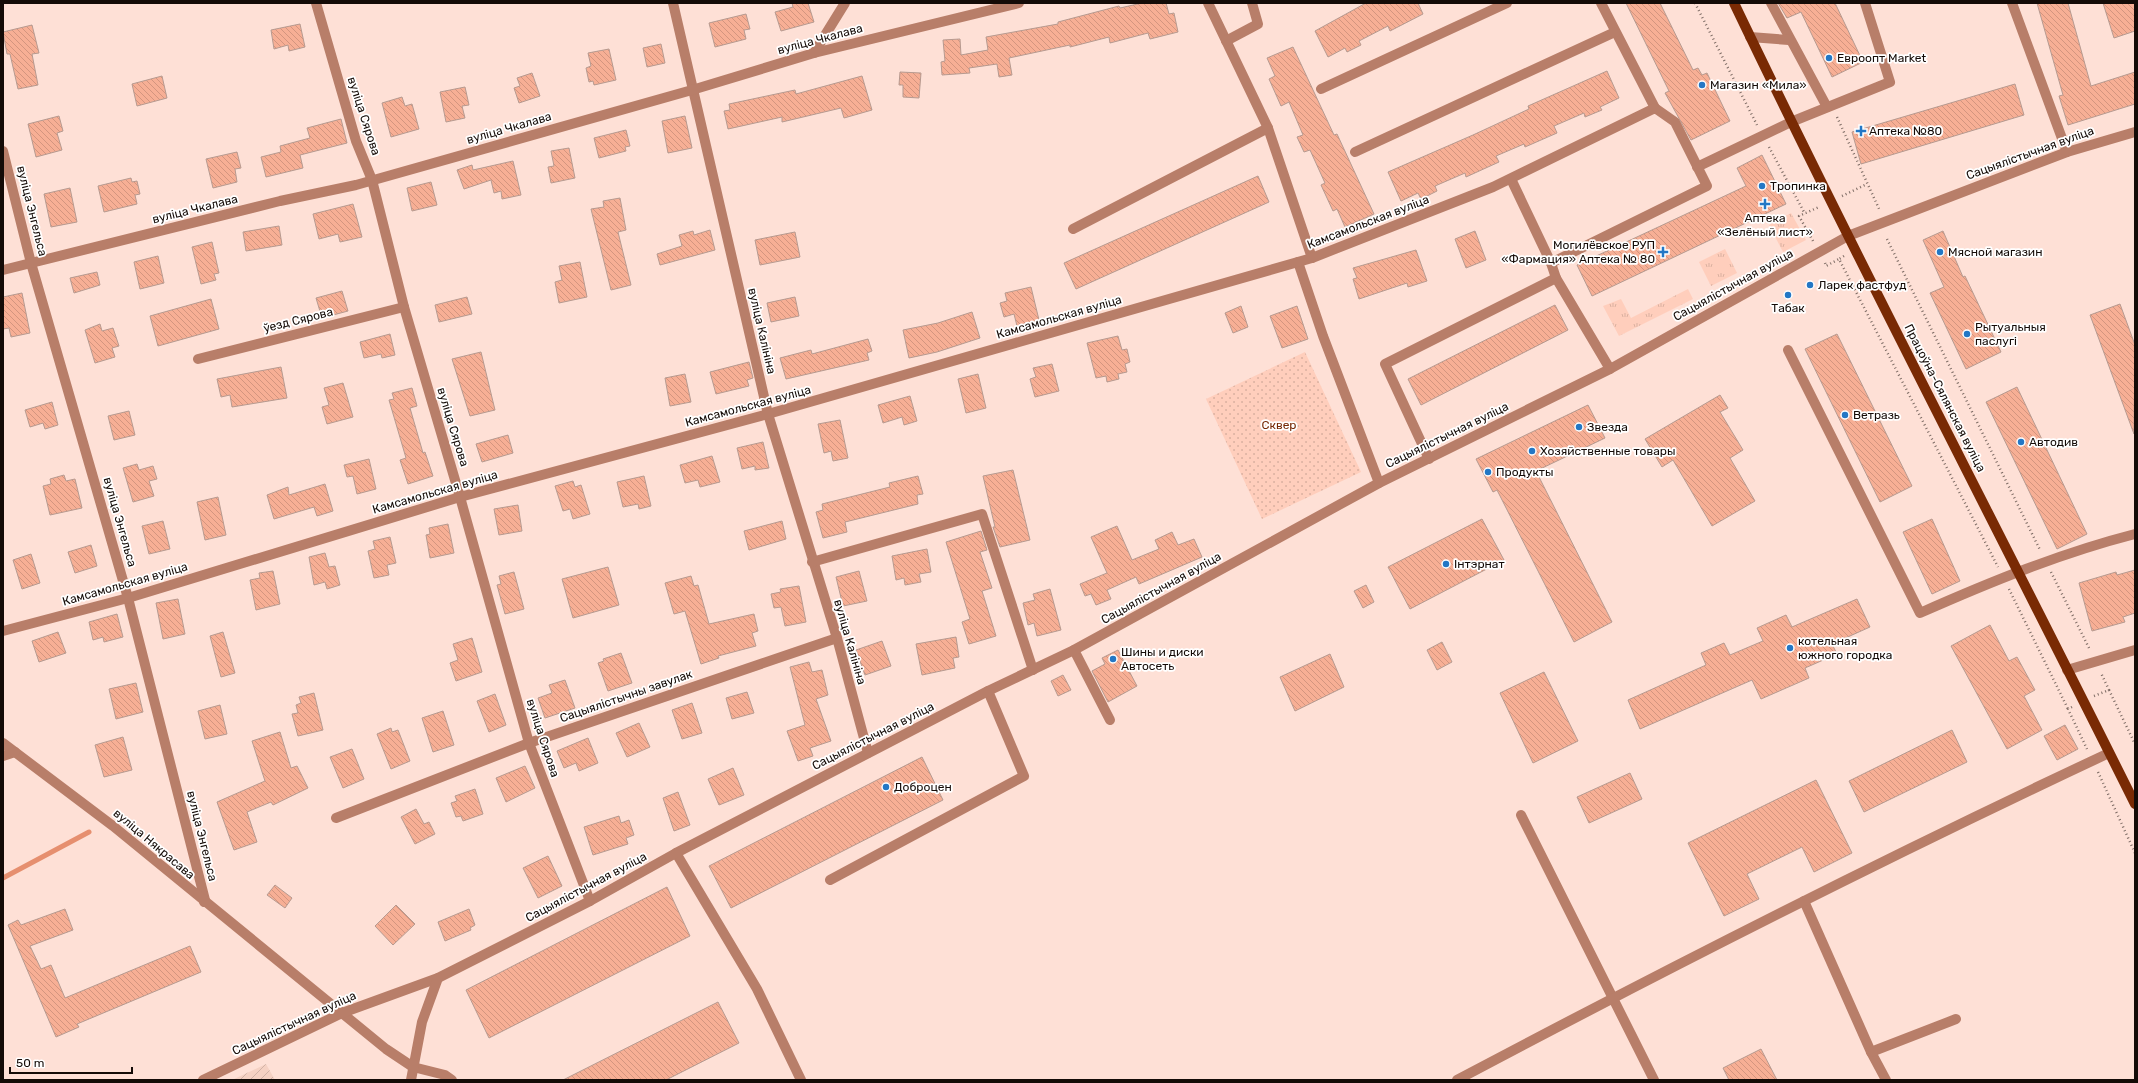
<svg xmlns="http://www.w3.org/2000/svg" width="2138" height="1083" font-family="Rubik,sans-serif">
<style>
.industrial{fill:url(#industrial-furrows)}
.grass{fill:url(#grass-tufts)}
.park{fill:url(#park-dots)}
.lines{fill:none;stroke-linecap:round;stroke-linejoin:round}
.stream{stroke:#e68f6f;stroke-width:5}
.building{fill:url(#building-back-hatch);stroke:#b69a90}
.path{stroke:#7f6d66;stroke-width:2.5;stroke-dasharray:1 3;stroke-linecap:butt}
.minor{stroke:#b87e69;stroke-width:10}
.major{stroke:#792a04;stroke-width:10}
.poi-dot{fill:#2377c5;stroke:#fff;stroke-width:1.5}
.labels{text-anchor:middle;stroke-width:3.5;stroke-linejoin:round;paint-order:stroke}
.street-label{font-size:12px;fill:#140b07;stroke:#fff}
.poi-label{font-size:12px;fill:#140b07;stroke:#fff;text-anchor:start}
.park-label{font-size:12px;fill:#752804;stroke:#fff}
</style>
<defs>
<pattern id="industrial-furrows" width="10" height="10" patternUnits="userSpaceOnUse"><rect width="10" height="10" fill="#f5d1c3"/><path d="M-1 1l2-2M0 10L10 0M9 11l2-2" fill="none" stroke="#d1b2a6"/></pattern>
<pattern id="grass-tufts" width="24" height="20" patternUnits="userSpaceOnUse"><rect width="24" height="20" fill="#ffcebc"/><path d="M3 7l-1-3M5 7V3M7 7l1-3M15 17l-1-3M17 17v-4M19 17l1-3" fill="none" stroke="#dab0a0"/></pattern>
<pattern id="park-dots" width="8" height="8" patternUnits="userSpaceOnUse"><rect width="8" height="8" fill="#ffcebc"/><path d="M2 2h.1M6 6h.1" fill="none" stroke="#dab0a0" stroke-width="1.8" stroke-linecap="round"/></pattern>
<pattern id="building-back-hatch" width="6" height="6" patternUnits="userSpaceOnUse"><rect width="6" height="6" fill="#f7af95"/><path d="M-1 5l2 2M0 0l6 6M5-1l2 2" fill="none" stroke="#d3957f"/></pattern>
</defs>
<rect width="100%" height="100%" fill="#fee0d6"/>
<path class="industrial" d="M266,1064L275,1080H232Z"/>
<g class="grass">
<path d="M1791,213L1806,240L1783,252L1769,225Z"/>
<path d="M1725,249L1737,273L1711,286L1699,262Z"/>
<path d="M1688,289L1693,299L1619,336L1603,306L1621,299L1631,318Z"/>
</g>
<path class="park" d="M1305,352L1361,472L1262,519L1206,399Z"/>
<g class="lines">
<path class="stream" d="M3,878L89,832"/>
</g>
<g class="building">
<path d="M792,3H808L814,22L781,31L775,12L793,7Z"/>
<path d="M1142,3H1166L1169,14L1174,13L1178,32L1150,39L1148,33L1110,43L1109,37L1070,47V45L1009,58L1012,75L999,77L997,64L969,68L970,73L942,75L941,62L945,61L943,40L960,39L961,55L988,50L986,37L1058,24V22L1119,6L1120,8Z"/>
<path d="M1366,3H1418L1423,14L1390,31L1388,26L1359,41L1361,45L1347,52L1345,48L1328,57L1315,31Z"/>
<path d="M1626,3H1660L1693,70L1698,68L1702,75L1707,73L1730,121L1691,140L1665,93L1669,91Z"/>
<path d="M1778,3H1835L1863,62L1832,77L1801,12L1787,18Z"/>
<path d="M2037,3H2068L2091,86L2135,72V104L2068,125L2059,96L2063,95Z"/>
<path d="M2103,3H2135V31L2114,38Z"/>
<path d="M746,14L750,29L744,30L746,39L715,47L709,23Z"/>
<path d="M300,24L305,47L289,51L288,45L274,49L271,30Z"/>
<path d="M32,25L39,53L32,54L38,85L18,89L10,54H7L3,32Z"/>
<path d="M661,44L665,63L647,67L643,48Z"/>
<path d="M1293,47L1334,135L1337,134L1374,214L1345,227L1337,209L1333,211L1321,185L1325,183L1310,150L1304,152L1297,137L1303,135L1289,102L1281,106L1269,79L1275,76L1267,58Z"/>
<path d="M609,49L616,80L594,85L593,81L589,82L586,68L591,66L588,53Z"/>
<path d="M1607,71L1619,98L1600,107L1602,110L1585,117L1584,113L1554,126L1557,133L1525,147L1524,144L1496,156L1499,162L1466,177L1465,173L1435,186L1437,191L1421,199L1418,193L1401,201L1388,172L1473,135L1529,109L1528,106Z"/>
<path d="M900,72L921,73L919,98L903,97V85H899Z"/>
<path d="M532,73L540,96L519,103L514,88L520,86L517,78Z"/>
<path d="M162,76L167,98L137,106L132,84Z"/>
<path d="M862,76L872,110L844,118L841,108L782,122V117L728,129L724,111L730,110L729,104L795,90L796,94Z"/>
<path d="M2015,84L2024,115L1861,164L1852,132Z"/>
<path d="M465,87L469,105L462,106L465,118L446,122L440,92Z"/>
<path d="M402,97L405,106L412,104L419,129L391,137L382,103Z"/>
<path d="M59,116L63,131L57,133L62,150L36,157L28,124Z"/>
<path d="M685,116L692,148L668,153L662,121Z"/>
<path d="M341,119L347,143L300,155L303,168L266,177L261,157L281,152L280,146L310,138L307,128Z"/>
<path d="M626,130L630,146L625,147L626,151L599,158L594,138Z"/>
<path d="M569,148L575,178L551,183L548,167L554,166L551,151Z"/>
<path d="M237,152L241,168L235,169L237,182L213,188L206,159Z"/>
<path d="M1762,155L1786,204L1592,296L1577,265L1746,186L1737,168Z"/>
<path d="M513,161L521,195L502,199L501,191L494,193L491,180L464,189L457,170L472,165L473,170Z"/>
<path d="M1258,176L1269,202L1076,289L1064,263Z"/>
<path d="M131,178L132,182L137,181L140,194L135,195L137,204L104,212L98,186Z"/>
<path d="M431,182L437,205L412,211L407,188Z"/>
<path d="M70,188L77,222L51,227L44,194Z"/>
<path d="M620,198L626,230L618,232L631,285L611,290L591,209L604,207L603,201Z"/>
<path d="M353,204L362,237L340,242L338,234L319,239L313,214Z"/>
<path d="M279,226L282,245L246,251L243,232Z"/>
<path d="M710,230L715,250L660,265L657,254L682,246L679,235L693,231L694,235Z"/>
<path d="M1475,231L1486,260L1466,268L1455,239Z"/>
<path d="M1943,231L1963,277L1965,276L2001,352L1966,369L1930,293L1944,287L1923,240Z"/>
<path d="M795,232L800,257L760,265L755,240Z"/>
<path d="M212,242L219,273L214,274L216,280L201,284L192,247Z"/>
<path d="M1416,250L1427,281L1408,287L1407,283L1359,299L1353,279L1357,278L1353,268Z"/>
<path d="M158,256L164,283L140,289L134,262Z"/>
<path d="M580,262L587,297L559,303L555,282L562,280L559,266Z"/>
<path d="M97,272L100,285L74,293L70,278Z"/>
<path d="M1031,287L1039,320L1017,326L1014,314L1004,317L1000,303L1007,301L1005,293Z"/>
<path d="M342,291L348,311L322,318L316,298Z"/>
<path d="M22,293L30,333L11,337L9,328L3,329V297Z"/>
<path d="M467,297L472,314L439,322L435,305Z"/>
<path d="M795,297L799,316L771,322L767,303Z"/>
<path d="M211,299L219,329L158,346L150,316Z"/>
<path d="M2120,304L2135,345L2134,434L2090,315Z"/>
<path d="M1555,305L1568,330L1421,405L1408,379Z"/>
<path d="M1241,306L1248,327L1233,333L1225,313Z"/>
<path d="M1297,306L1308,339L1282,348L1270,316Z"/>
<path d="M972,312L980,338L937,352L909,358L903,330L938,323Z"/>
<path d="M100,324L102,331L113,328L119,346L112,348L115,357L95,363L85,330Z"/>
<path d="M390,334L395,355L382,358L381,354L364,358L360,342Z"/>
<path d="M1837,334L1912,486L1880,502L1805,349Z"/>
<path d="M1118,336L1122,350L1127,349L1130,362L1125,364L1127,372L1118,374L1119,379L1107,382L1106,376L1096,378L1087,343Z"/>
<path d="M868,339L872,351L867,353L869,360L786,379L780,358L811,350L812,354Z"/>
<path d="M481,352L495,410L470,416L452,359Z"/>
<path d="M749,362L753,378L747,380L749,386L716,394L710,372Z"/>
<path d="M1052,364L1059,391L1035,397L1030,379L1036,377L1033,368Z"/>
<path d="M281,367L287,398L232,407L230,395L221,397L217,379Z"/>
<path d="M685,374L691,402L670,406L665,378Z"/>
<path d="M978,374L986,408L966,413L958,379Z"/>
<path d="M343,383L353,417L327,424L322,407L329,405L324,388Z"/>
<path d="M2017,387L2087,534L2057,549L1986,402Z"/>
<path d="M412,388L417,406L410,408L423,453L425,452L433,476L408,484L400,460L406,458L389,400L394,399L392,393Z"/>
<path d="M1720,395L1728,408L1720,412L1743,450L1730,458L1755,501L1712,526L1673,460L1662,467L1645,439Z"/>
<path d="M910,396L917,421L904,425L902,417L883,423L878,405Z"/>
<path d="M52,402L58,425L45,429L43,423L30,427L25,410Z"/>
<path d="M1588,405L1605,438L1536,471L1612,622L1574,642L1497,490L1493,492L1476,459Z"/>
<path d="M129,411L135,435L114,440L108,416Z"/>
<path d="M840,420L848,458L833,461L831,451L824,453L818,424Z"/>
<path d="M508,435L513,453L482,462L476,444Z"/>
<path d="M763,442L769,468L755,470V466L742,469L737,448Z"/>
<path d="M712,456L720,482L700,487L698,480L685,483L680,465Z"/>
<path d="M369,459L376,489L357,494L353,476L347,477L344,465Z"/>
<path d="M137,464L139,470L153,466L157,479L149,481L154,496L133,502L123,468Z"/>
<path d="M1013,470L1030,540L1000,547L993,527H995L983,476Z"/>
<path d="M64,475L66,481L75,479L82,508L50,515L43,486L51,484L50,479Z"/>
<path d="M644,476L651,506L639,509L638,504L623,507L617,482Z"/>
<path d="M918,476L923,494L917,495L918,504L845,522L847,532L823,538L816,512L823,510L822,504L890,487L889,483Z"/>
<path d="M573,481L575,487L581,485L590,514L573,519L570,509L563,511L555,486Z"/>
<path d="M325,484L333,511L317,516L314,507L274,519L267,495L288,487L289,495Z"/>
<path d="M218,497L226,535L205,540L197,502Z"/>
<path d="M518,505L522,531L499,535L494,509Z"/>
<path d="M1482,519L1504,560L1410,609L1388,567Z"/>
<path d="M1932,519L1960,581L1932,594L1903,532Z"/>
<path d="M163,521L170,549L149,554L142,526Z"/>
<path d="M782,521L786,539L749,550L744,531Z"/>
<path d="M448,524L454,553L430,558L426,535L430,534L429,528Z"/>
<path d="M1117,526L1132,560L1159,549L1155,540L1172,532L1178,545L1194,539L1202,557L1139,584L1136,577L1107,590L1111,599L1096,605L1091,594L1085,596L1080,584L1107,573L1091,537Z"/>
<path d="M981,531L987,550L980,552L992,588L982,591L996,636L969,644L962,622L970,619L946,542Z"/>
<path d="M390,537L396,563L387,565L389,575L374,578L368,551L375,549L373,541Z"/>
<path d="M91,545L97,566L75,573L68,552Z"/>
<path d="M927,549L931,572L919,574L921,582L905,585L904,578L896,580L892,556Z"/>
<path d="M325,553L329,567L335,566L340,585L327,589L325,582L314,585L309,557Z"/>
<path d="M31,554L40,583L22,589L13,560Z"/>
<path d="M608,567L619,605L573,618L562,579Z"/>
<path d="M2135,570V613L2123,617L2125,622L2092,631L2079,583L2116,572L2117,575Z"/>
<path d="M273,571L280,604L256,610L250,580L260,578L259,573Z"/>
<path d="M859,571L867,601L843,606L836,577Z"/>
<path d="M514,572L524,609L505,614L497,585L501,584L499,576Z"/>
<path d="M691,576L694,586L698,585L709,624L754,614L758,631L752,633L756,646L718,656L719,658L701,664L685,611L674,614L665,583Z"/>
<path d="M1366,585L1374,602L1363,608L1354,591Z"/>
<path d="M799,586L806,622L785,626L781,607L774,608L771,594L781,592L780,589Z"/>
<path d="M1050,589L1061,630L1037,636L1034,623L1028,625L1023,603L1035,600L1033,594Z"/>
<path d="M178,599L185,634L163,639L156,603Z"/>
<path d="M1857,599L1870,627L1832,644L1837,654L1805,668L1809,678L1761,699L1752,680L1640,729L1628,700L1706,665L1701,653L1724,643L1730,655L1763,641L1757,628L1786,615L1792,627Z"/>
<path d="M117,614L123,637L104,642L103,637L93,640L89,622Z"/>
<path d="M1990,625L2009,661L2017,657L2035,690L2024,696L2042,730L2007,749L1951,646Z"/>
<path d="M58,632L66,653L39,662L32,641Z"/>
<path d="M223,632L235,673L221,677L210,636Z"/>
<path d="M956,637L959,657L953,658L955,668L922,675L916,644Z"/>
<path d="M472,638L482,672L456,681L450,663L458,660L453,644Z"/>
<path d="M882,641L891,666L865,675L856,650Z"/>
<path d="M1442,642L1452,662L1437,670L1427,650Z"/>
<path d="M1118,650L1137,686L1108,702L1092,671L1105,664L1102,658Z"/>
<path d="M621,653L632,683L608,691L598,663L604,661L603,659Z"/>
<path d="M1330,654L1344,687L1295,711L1280,677Z"/>
<path d="M809,662L812,672L822,670L828,695L816,699L831,741L810,748L813,756L798,761L787,731L805,725L790,667Z"/>
<path d="M1544,672L1578,741L1533,763L1500,693Z"/>
<path d="M1063,675L1071,690L1058,696L1051,681Z"/>
<path d="M565,680L575,708L545,718L538,698L552,693L549,685Z"/>
<path d="M136,683L143,712L116,719L109,689Z"/>
<path d="M747,692L754,713L732,719L726,698Z"/>
<path d="M314,693L323,730L298,736L292,714L298,713L296,705L301,703L299,697Z"/>
<path d="M495,694L506,725L489,732L477,701Z"/>
<path d="M692,703L702,733L682,739L672,710Z"/>
<path d="M220,705L227,734L205,739L198,711Z"/>
<path d="M443,711L454,745L433,752L422,718Z"/>
<path d="M639,723L650,747L627,757L616,733Z"/>
<path d="M2065,725L2078,749L2057,760L2044,736Z"/>
<path d="M391,728L392,732L398,730L410,761L391,769L377,734Z"/>
<path d="M1952,730L1967,762L1864,812L1849,781Z"/>
<path d="M280,732L291,768L297,766L308,788L273,805L271,802L247,812L257,842L234,850L217,802L265,781L252,741Z"/>
<path d="M123,737L132,770L104,777L95,745Z"/>
<path d="M588,738L598,763L579,771L576,763L564,768L557,751Z"/>
<path d="M352,749L364,779L343,788L330,757Z"/>
<path d="M922,757L943,800L731,908L709,866Z"/>
<path d="M525,766L535,788L506,802L496,778Z"/>
<path d="M733,768L744,795L719,805L708,779Z"/>
<path d="M1630,773L1642,799L1589,823L1577,797Z"/>
<path d="M1816,780L1852,853L1814,872L1802,847L1747,874L1759,899L1724,916L1688,843Z"/>
<path d="M475,789L483,814L463,821L461,816L456,817L451,803L457,801L455,796Z"/>
<path d="M678,792L690,825L674,831L663,798Z"/>
<path d="M416,809L424,824L429,822L435,834L415,844L401,817Z"/>
<path d="M619,816L621,823L629,820L634,835L626,838L628,844L593,855L584,827Z"/>
<path d="M548,856L562,886L538,898L523,868Z"/>
<path d="M275,885L292,898L285,908L267,895Z"/>
<path d="M667,887L690,936L489,1038L466,990Z"/>
<path d="M396,905L415,924L393,945L375,926Z"/>
<path d="M65,909L73,930L30,946L41,969L51,965L65,998L190,946L201,972L77,1024L79,1027L56,1037L8,925L18,920L21,925Z"/>
<path d="M469,909L475,925L470,928L471,930L445,941L438,922Z"/>
<path d="M718,1002L739,1043L666,1080H563Z"/>
<path d="M1761,1049L1777,1080H1729L1723,1068Z"/>
</g>
<g class="lines">
<g class="path">
<path d="M1695,3L1757,125"/>
<path d="M1837,117L1880,211"/>
<path d="M1769,147L1805,214"/>
<path d="M1842,196L1867,184"/>
<path d="M1887,239L2040,550"/>
<path d="M1813,241L1799,216L1819,207"/>
<path d="M1844,256L1839,259L1998,567"/>
<path d="M1825,263L1826,266L1839,259"/>
<path d="M2051,572L2090,650"/>
<path d="M2009,589L2068,709"/>
<path d="M2109,690L2135,744"/>
<path d="M2094,696L2109,690L2101,673"/>
<path d="M2072,707L2068,709L2087,749"/>
<path d="M2098,772L2135,853"/>
</g>
<g class="minor">
<path d="M316,3L356,141L372,180L404,307L460,497L529,743L590,901"/>
<path d="M673,3L768,414L837,638L868,753"/>
<path d="M1208,3L1268,128L1312,258"/>
<path d="M1601,3L1655,108"/>
<path d="M1771,3L1827,107"/>
<path d="M2012,3L2067,152"/>
<path d="M1750,37L1789,40"/>
<path d="M1226,41L1258,24L1252,3"/>
<path d="M814,53L845,3"/>
<path d="M1321,89L1507,3"/>
<path d="M3,151L31,263L128,598L205,900L204,902"/>
<path d="M1355,152L1615,32"/>
<path d="M1697,167L1791,122L1890,82L1865,3"/>
<path d="M1511,179L1551,263L1556,278L1610,369"/>
<path d="M1073,229L1268,128"/>
<path d="M1298,262L1323,336L1379,483"/>
<path d="M3,270L280,201L356,185L692,90L814,53L1019,3"/>
<path d="M1788,350L1920,613C1990,582 2061,553 2135,534"/>
<path d="M198,359L404,307"/>
<path d="M1429,459L1385,364L1556,278"/>
<path d="M812,562L982,514L1033,670"/>
<path d="M3,631L128,598L460,497L768,414L1312,258L1493,187L1655,108L1675,122L1707,186L1551,263"/>
<path d="M1074,650L1110,720"/>
<path d="M2067,670L2135,650"/>
<path d="M3,743L113,826L386,1049L413,1067L445,1075L452,1080"/>
<path d="M3,756L15,752"/>
<path d="M1521,815L1654,1080"/>
<path d="M336,818L529,743L837,638"/>
<path d="M676,853L757,989L801,1080"/>
<path d="M830,880L1024,776L988,691"/>
<path d="M1804,901L1871,1052L1886,1080"/>
<path d="M1871,1052L1956,1019"/>
<path d="M203,1080L342,1013L438,978L590,901L676,853L988,691L1074,650L1379,483L1610,369L1848,236L2067,152L2135,132"/>
<path d="M411,1080L422,1022L438,978"/>
<path d="M1457,1080C1672,966 1889,856 2109,753"/>
</g>
<path class="major" d="M1734,3C1863,272 2002,537 2135,804"/>
</g>
<g class="poi-dot">
<circle cx="1829" cy="58" r="4"/>
<circle cx="1702" cy="85" r="4"/>
<path d="M1859 125h4v4h4v4h-4v4h-4v-4h-4v-4h4z"/>
<circle cx="1762" cy="186" r="4"/>
<path d="M1763 198h4v4h4v4h-4v4h-4v-4h-4v-4h4z"/>
<path d="M1661 246h4v4h4v4h-4v4h-4v-4h-4v-4h4z"/>
<circle cx="1940" cy="252" r="4"/>
<circle cx="1810" cy="285" r="4"/>
<circle cx="1788" cy="295" r="4"/>
<circle cx="1967" cy="334" r="4"/>
<circle cx="1845" cy="415" r="4"/>
<circle cx="1579" cy="427" r="4"/>
<circle cx="2021" cy="442" r="4"/>
<circle cx="1532" cy="451" r="4"/>
<circle cx="1488" cy="472" r="4"/>
<circle cx="1446" cy="564" r="4"/>
<circle cx="1790" cy="648" r="4"/>
<circle cx="1113" cy="659" r="4"/>
<circle cx="886" cy="787" r="4"/>
</g>
<g class="labels">
<g class="street-label">
<text transform="translate(820 39) rotate(-15)" y="4">вуліца Чкалава</text>
<text transform="translate(364 116) rotate(72)" y="4">вуліца Сярова</text>
<text transform="translate(509 128) rotate(-16)" y="4">вуліца Чкалава</text>
<text transform="translate(2030 153) rotate(-20)" y="4">Сацыялістычная вуліца</text>
<text transform="translate(195 209) rotate(-14)" y="4">вуліца Чкалава</text>
<text transform="translate(32 211) rotate(76)" y="4">вуліца Энгельса</text>
<text transform="translate(1368 222) rotate(-21)" y="4">Камсамольская вуліца</text>
<text transform="translate(1733 285) rotate(-29)" y="4">Сацыялістычная вуліца</text>
<text transform="translate(1059 317) rotate(-16)" y="4">Камсамольская вуліца</text>
<text transform="translate(298 320) rotate(-14)" y="4">ўезд Сярова</text>
<text transform="translate(762 331) rotate(77)" y="4">вуліца Калініна</text>
<text transform="translate(1945 398) rotate(63)" y="4">Працоўна-Сялянская вуліца</text>
<text transform="translate(748 406) rotate(-15)" y="4">Камсамольская вуліца</text>
<text transform="translate(453 427) rotate(73)" y="4">вуліца Сярова</text>
<text transform="translate(1447 435) rotate(-26)" y="4">Сацыялістычная вуліца</text>
<text transform="translate(435 492) rotate(-16)" y="4">Камсамольская вуліца</text>
<text transform="translate(120 522) rotate(74)" y="4">вуліца Энгельса</text>
<text transform="translate(125 584) rotate(-16)" y="4">Камсамольская вуліца</text>
<text transform="translate(1161 588) rotate(-29)" y="4">Сацыялістычная вуліца</text>
<text transform="translate(850 642) rotate(74)" y="4">вуліца Калініна</text>
<text transform="translate(626 696) rotate(-19)" y="4">Сацыялістычны завулак</text>
<text transform="translate(873 736) rotate(-27)" y="4">Сацыялістычная вуліца</text>
<text transform="translate(543 738) rotate(72)" y="4">вуліца Сярова</text>
<text transform="translate(202 836) rotate(76)" y="4">вуліца Энгельса</text>
<text transform="translate(154 844) rotate(40)" y="4">вуліца Някрасава</text>
<text transform="translate(586 887) rotate(-28)" y="4">Сацыялістычная вуліца</text>
<text transform="translate(294 1023) rotate(-25)" y="4">Сацыялістычная вуліца</text>
</g>
<g class="poi-label">
<text x="1837" y="62">Евроопт Market</text>
<text x="1710" y="89">Магазин «Мила»</text>
<text x="1869" y="135">Аптека №80</text>
<text x="1770" y="190">Тропинка</text>
<text x="1765" y="222" text-anchor="middle">Аптека<tspan x="1765" dy="14">«Зелёный лист»</tspan></text>
<text x="1655" y="249" text-anchor="end">Могилёвское РУП<tspan x="1655" dy="14">«Фармация» Аптека № 80</tspan></text>
<text x="1948" y="256">Мясной магазин</text>
<text x="1818" y="289">Ларек фастфуд</text>
<text x="1788" y="312" text-anchor="middle">Табак</text>
<text x="1975" y="331">Рытуальныя<tspan x="1975" dy="14">паслугі</tspan></text>
<text x="1853" y="419">Ветразь</text>
<text x="1587" y="431">Звезда</text>
<text x="2029" y="446">Автодив</text>
<text x="1540" y="455">Хозяйственные товары</text>
<text x="1496" y="476">Продукты</text>
<text x="1454" y="568">Інтэрнат</text>
<text x="1798" y="645">котельная<tspan x="1798" dy="14">южного городка</tspan></text>
<text x="1121" y="656">Шины и диски<tspan x="1121" dy="14">Автосеть</tspan></text>
<text x="894" y="791">Доброцен</text>
</g>
<g class="park-label">
<text x="1279" y="429">Сквер</text>
</g>
</g>
<rect width="2138" height="1083" fill="none" stroke="#140b07" stroke-width="8"/>
<path d="M10 1067v6h122v-6" fill="none" stroke="#140b07" stroke-width="2"/>
<text x="16" y="1067" font-size="12" fill="#140b07" stroke="#ffffff" stroke-width="3" paint-order="stroke">50 m</text>
</svg>
